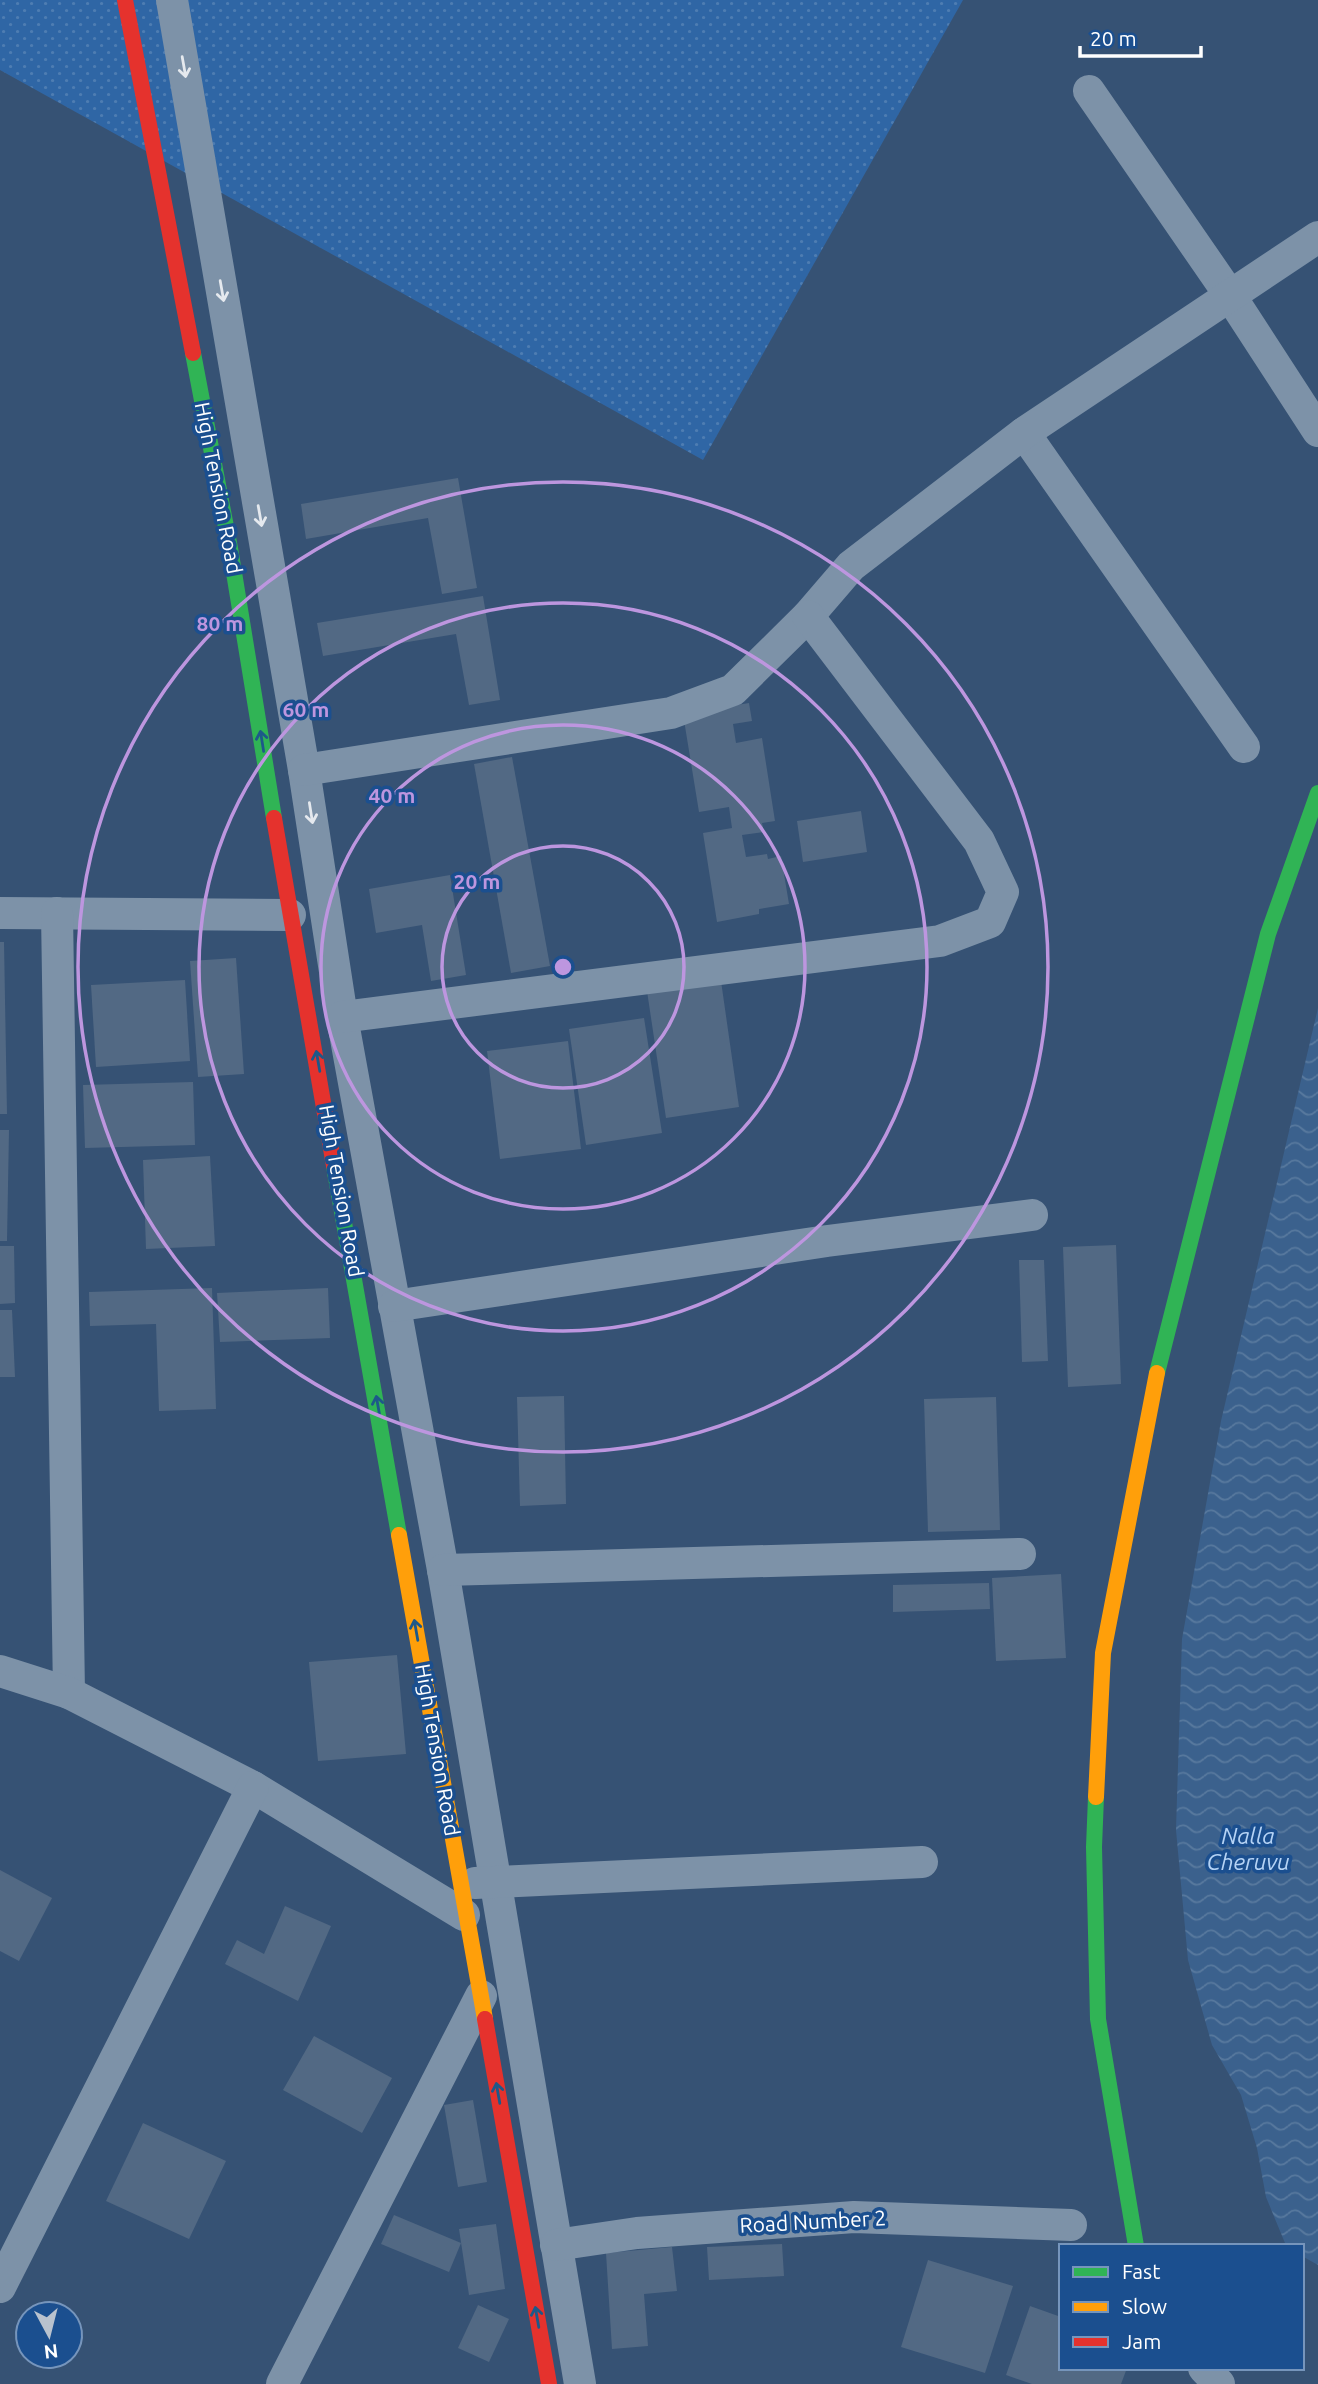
<svg xmlns="http://www.w3.org/2000/svg" width="1318" height="2384" font-family="Ubuntu,sans-serif">
<style>
.green{fill:url(#green-dots)}
.water{fill:url(#water-waves)}
.building{fill:#526984}
.lines{fill:none;stroke-linecap:round;stroke-linejoin:round}
.street{stroke:#7d92a8;stroke-width:32}
.fast{stroke:#30b455;stroke-width:16}
.slow{stroke:#ff9f0a;stroke-width:16}
.jam{stroke:#e5322d;stroke-width:16}
.oneway{stroke:#e5e9ee}
.oneway2{stroke:#1d5989}
.ring{fill:none;stroke:#bd96df;stroke-width:3.5}
.labels{text-anchor:middle;stroke-width:7;stroke-linejoin:round;paint-order:stroke}
.street-label{font-size:21px;fill:#fff;stroke:#1b4f8f}
.water-label{font-size:23px;font-style:italic;fill:#b5d3f5;stroke:#1b4f8f}
.centre{fill:#bd96df;stroke:#1b4f8f;stroke-width:3.5}
.ring-label{font-size:21px;text-anchor:middle;font-weight:bold;fill:#bd96df;stroke:#1b4f8f;stroke-width:7;stroke-linejoin:round;paint-order:stroke}
</style>
<defs>
<pattern id="green-dots" width="8" height="8" patternUnits="userSpaceOnUse" patternTransform="scale(1.75)"><rect width="8" height="8" fill="#2f66a5"/><path d="M2 2h.1M6 6h.1" fill="none" stroke="#4e7db2" stroke-width="1.8" stroke-linecap="round"/></pattern>
<pattern id="water-waves" width="16" height="10" patternUnits="userSpaceOnUse" patternTransform="scale(1.75)"><rect width="16" height="10" fill="#3b618d"/><path d="M0 5q4-4 8 0t8 0" fill="none" stroke="#58799e"/></pattern>
</defs>
<rect width="100%" height="100%" fill="#365274"/>
<path class="green" d="M0,0H963L703,460L0,70Z"/>
<path class="water" d="M1318,1008V2265L1302,2256V2246L1285,2243L1266,2197L1257,2148L1241,2095L1212,2045L1188,1960L1176,1830L1182,1639L1221,1421Z"/>
<g class="building">
<path d="M458,478L477,588L442,594L428,518L306,539L301,504Z"/>
<path d="M483,596L500,700L469,705L456,634L323,656L317,623Z"/>
<path d="M749,703L752,721L733,724L736,743L762,738L775,821L762,823L764,832L742,835L746,857L767,854L768,859L781,856L789,904L759,909V914L717,922L703,833L732,828L729,807L699,812L683,714Z"/>
<path d="M512,757L550,966L511,973L474,764Z"/>
<path d="M861,811L867,852L803,862L797,821Z"/>
<path d="M450,875L466,975L431,981L422,925L376,933L369,889Z"/>
<path d="M0,942H4L7,1114H0Z"/>
<path d="M236,958L244,1074L198,1077L190,961Z"/>
<path d="M185,980L190,1061L96,1067L91,985Z"/>
<path d="M721,981L739,1107L666,1118L647,991Z"/>
<path d="M644,1018L662,1133L586,1145L569,1029Z"/>
<path d="M568,1041L581,1149L500,1159L487,1051Z"/>
<path d="M193,1082L195,1145L85,1148L83,1085Z"/>
<path d="M0,1130H9L7,1241H0Z"/>
<path d="M210,1156L215,1246L146,1249L143,1160Z"/>
<path d="M1116,1245L1121,1384L1068,1387L1063,1247Z"/>
<path d="M0,1246H14L15,1303L0,1304Z"/>
<path d="M1019,1260H1044L1048,1361L1022,1362Z"/>
<path d="M212,1288L216,1409L159,1411L156,1324L90,1326L89,1292Z"/>
<path d="M328,1288L330,1338L220,1342L217,1293Z"/>
<path d="M0,1310H12L15,1377H0Z"/>
<path d="M564,1396L566,1504L520,1506L517,1397Z"/>
<path d="M996,1397L1000,1530L928,1532L924,1399Z"/>
<path d="M1061,1574L1066,1658L996,1661L992,1578Z"/>
<path d="M989,1583L990,1609L893,1612V1585Z"/>
<path d="M397,1655L406,1754L318,1761L309,1662Z"/>
<path d="M0,1870L52,1898L19,1961L0,1951Z"/>
<path d="M285,1906L331,1926L298,2001L225,1964L237,1940L264,1954Z"/>
<path d="M314,2036L392,2078L362,2133L283,2090Z"/>
<path d="M473,2100L487,2182L458,2187L444,2105Z"/>
<path d="M143,2123L226,2161L189,2239L106,2201Z"/>
<path d="M394,2215L461,2243L449,2272L381,2244Z"/>
<path d="M496,2224L505,2289L469,2295L459,2229Z"/>
<path d="M782,2244L784,2276L709,2280L707,2247Z"/>
<path d="M672,2247L677,2291L644,2294L648,2346L612,2349L606,2253Z"/>
<path d="M928,2260L1013,2286L985,2373L901,2347Z"/>
<path d="M478,2305L509,2319L489,2362L458,2348Z"/>
<path d="M1030,2306L1061,2317V2368H1127L1121,2384H1032L1006,2375Z"/>
</g>
<g class="lines">
<g class="street">
<path d="M172,0L304,770L342,1017L443,1570L580,2384"/>
<path d="M1089,91L1229,294L1318,431"/>
<path d="M1024,433L1244,747"/>
<path d="M304,770L671,713L733,690L808,616L851,566L1024,433L1318,237"/>
<path d="M0,913L290,915"/>
<path d="M57,913L69,1693"/>
<path d="M342,1017L940,941L990,922L1003,892L979,841L808,616"/>
<path d="M394,1306L827,1241L1032,1215"/>
<path d="M443,1570L1020,1554"/>
<path d="M0,1671L69,1693L253,1787L464,1915"/>
<path d="M475,1883L922,1862"/>
<path d="M556,2245L637,2233L854,2217L1071,2225"/>
<path d="M0,2287L253,1787"/>
<path d="M1204,2368L1219,2384"/>
<path d="M282,2384L481,1996"/>
</g>
<g class="fast">
<path d="M193,353L230,548L274,818"/>
<path d="M334,1166L399,1535"/>
<path d="M1157,1373L1268,934L1318,793"/>
<path d="M1096,1797L1094,1847L1098,2019L1136,2246"/>
</g>
<g class="slow">
<path d="M399,1535L485,2019"/>
<path d="M1096,1797L1103,1653L1157,1373"/>
</g>
<g class="jam">
<path d="M125,0L193,353"/>
<path d="M274,818L334,1166"/>
<path d="M485,2019L549,2384"/>
</g>
</g>
<defs><path id="oneway-shaft" d="M-6 0H5M1.5-3L5.5 0L1.5 3" fill="none" stroke-width="1.6" stroke-linecap="round" stroke-linejoin="round" transform="scale(1.75)"/></defs>
<g class="oneway">
<use href="#oneway-shaft" transform="translate(184 67) rotate(80)"/>
<use href="#oneway-shaft" transform="translate(222 291) rotate(80)"/>
<use href="#oneway-shaft" transform="translate(260 516) rotate(80)"/>
<use href="#oneway-shaft" transform="translate(311 813) rotate(81)"/>
</g>
<g class="oneway2">
<use href="#oneway-shaft" transform="translate(262 741) rotate(-99)"/>
<use href="#oneway-shaft" transform="translate(318 1061) rotate(-100)"/>
<use href="#oneway-shaft" transform="translate(378 1406) rotate(-100)"/>
<use href="#oneway-shaft" transform="translate(416 1630) rotate(-100)"/>
<use href="#oneway-shaft" transform="translate(498 2093) rotate(-100)"/>
<use href="#oneway-shaft" transform="translate(537 2317) rotate(-100)"/>
</g>
<g class="ring">
<circle cx="563" cy="967" r="121"/>
<circle cx="563" cy="967" r="242"/>
<circle cx="563" cy="967" r="364"/>
<circle cx="563" cy="967" r="485"/>
</g>
<g class="labels">
<g class="street-label">
<text transform="translate(218 488) rotate(79)" y="7">High Tension Road</text>
<text transform="translate(341 1191) rotate(80)" y="7">High Tension Road</text>
<text transform="translate(437 1750) rotate(80)" y="7">High Tension Road</text>
<text transform="translate(813 2222) rotate(-3)" y="7">Road Number 2</text>
</g>
<g class="water-label">
<text x="1248" y="1844">Nalla<tspan x="1248" dy="26">Cheruvu</tspan></text>
</g>
</g>
<circle cx="563" cy="967" r="10" class="centre"/>
<g class="ring-label">
<text x="220" y="631">80 m</text>
<text x="306" y="717">60 m</text>
<text x="392" y="803">40 m</text>
<text x="477" y="889">20 m</text>
</g>
<rect x="1059" y="2244" width="245" height="126" fill="#1b4f8f" stroke="#7695bc" stroke-width="2"/>
<rect x="1073" y="2267" width="35" height="10" fill="#30b455" stroke="#7695bc" stroke-width="2"/>
<text x="1122" y="2279" font-size="21" fill="#ffffff">Fast</text>
<rect x="1073" y="2302" width="35" height="10" fill="#ff9f0a" stroke="#7695bc" stroke-width="2"/>
<text x="1122" y="2314" font-size="21" fill="#ffffff">Slow</text>
<rect x="1073" y="2337" width="35" height="10" fill="#e5322d" stroke="#7695bc" stroke-width="2"/>
<text x="1122" y="2349" font-size="21" fill="#ffffff">Jam</text>
<g transform="translate(49 2335) rotate(173)"><circle r="33" fill="#1b4f8f" stroke="#7695bc" stroke-width="2"/>
<path d="M0-5L12 26L0 18L-12 26Z" fill="#b9c2ce"/>
<text y="-10" font-size="19" font-weight="bold" text-anchor="middle" fill="#ffffff">N</text>
</g>
<path d="M1080 46v10h121v-10" fill="none" stroke="#ffffff" stroke-width="3.5"/>
<text x="1090" y="46" font-size="21" fill="#ffffff" stroke="#1b4f8f" stroke-width="5" paint-order="stroke">20 m</text>
</svg>
